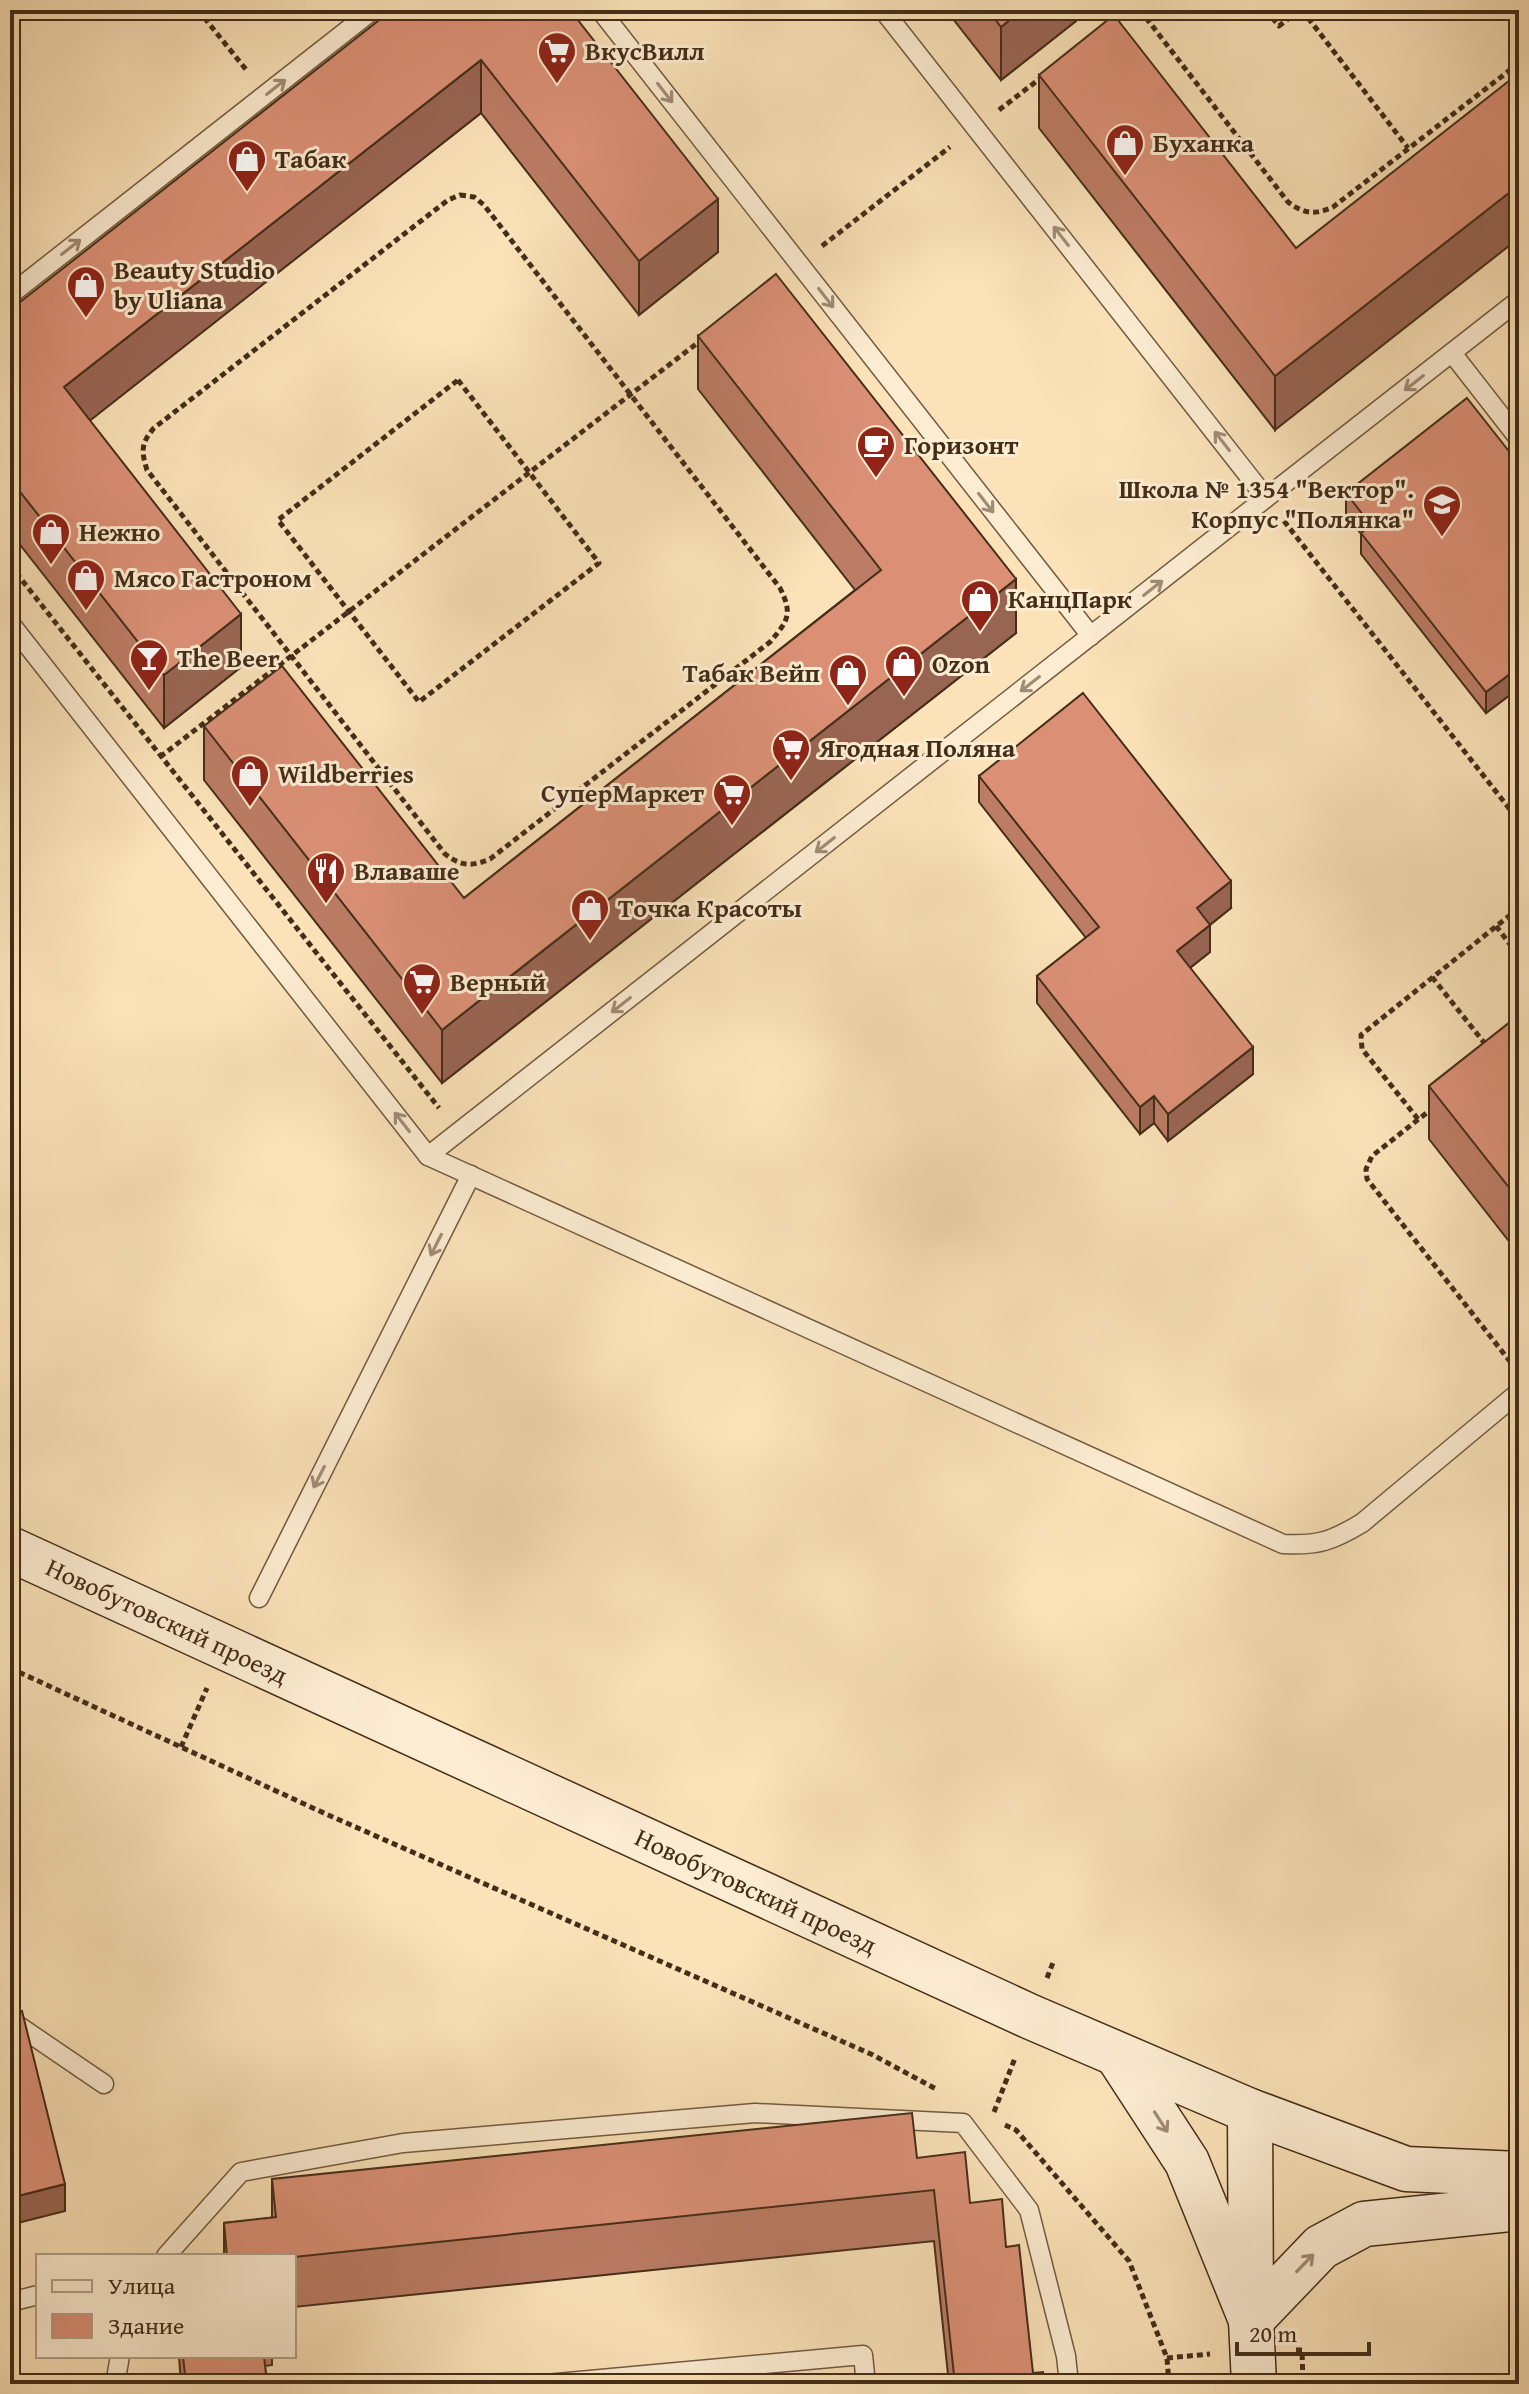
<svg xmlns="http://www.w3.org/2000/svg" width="1529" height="2394" font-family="'Gentium Book Plus',serif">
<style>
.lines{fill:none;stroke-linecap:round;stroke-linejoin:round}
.lane-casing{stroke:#725a40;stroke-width:21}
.secondary-casing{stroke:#442d18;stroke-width:47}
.path{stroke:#442d18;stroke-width:5;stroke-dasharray:6 4;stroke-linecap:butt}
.lane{stroke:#fcecd1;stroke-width:18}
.secondary{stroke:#fcecd1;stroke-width:44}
.wall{fill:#bc7c65;stroke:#442d18;stroke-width:2}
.shaded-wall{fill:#996553;stroke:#442d18;stroke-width:2}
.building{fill:#db9076;stroke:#442d18;stroke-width:2}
.oneway{stroke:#a08c74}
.labels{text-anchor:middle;stroke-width:6;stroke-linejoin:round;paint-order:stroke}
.poi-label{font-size:26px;font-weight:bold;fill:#442d18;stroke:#fcecd1;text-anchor:start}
.street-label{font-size:26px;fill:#442d18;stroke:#fcecd1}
</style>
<rect width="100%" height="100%" fill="#fbe2b8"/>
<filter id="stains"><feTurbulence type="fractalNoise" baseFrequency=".0025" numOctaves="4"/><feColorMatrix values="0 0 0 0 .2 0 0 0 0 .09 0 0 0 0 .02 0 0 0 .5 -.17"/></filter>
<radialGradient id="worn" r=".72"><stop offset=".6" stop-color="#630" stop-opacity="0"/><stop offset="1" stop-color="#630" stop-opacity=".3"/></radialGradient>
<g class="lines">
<defs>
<g id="lane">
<path d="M600,10L1091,636"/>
<path d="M883,10L1266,498L1519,300"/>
<path d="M10,295L373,10"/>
<path d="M1452,353L1519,439"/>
<path d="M10,623L428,1156L1266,498"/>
<path d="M428,1156L1283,1544C1318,1546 1332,1541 1362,1523L1519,1392"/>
<path d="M259,1598L471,1175"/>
<path d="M10,2020L104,2084"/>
<path d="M166,2256L241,2172L403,2143L755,2113L963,2123L1029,2210L1066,2356L1069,2384"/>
<path d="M10,2302L38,2295"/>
<path d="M115,2384L120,2356"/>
<path d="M546,2384L863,2355L866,2384"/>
</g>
<g id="secondary">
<path d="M10,1549L1031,2017L1250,2111L1406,2169L1519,2174"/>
<path d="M1118,2056L1187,2162L1251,2320"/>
<path d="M1250,2111L1251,2320L1254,2384"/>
<path d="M1251,2320L1321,2247L1364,2224L1519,2208"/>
</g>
</defs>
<use href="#lane" class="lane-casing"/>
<use href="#secondary" class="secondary-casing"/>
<g class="path">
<path d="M198,10L248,72"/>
<path d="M1140,10L1288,202C1304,214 1315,215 1333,207L1519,63"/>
<path d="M1266,10L1279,26L1300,10"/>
<path d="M1302,10L1408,148"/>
<path d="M1113,22L1128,10"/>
<path d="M999,110L1042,77"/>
<path d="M460,195L474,197L484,205L780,588C793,614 788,621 770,642L490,859C471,867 461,866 445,854L147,470C141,451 141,443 154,428L448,200Z"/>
<path d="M822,246L950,147"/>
<path d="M458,380L599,563L419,702L278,520Z"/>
<path d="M1284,521L1519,821"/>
<path d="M10,565L439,1108"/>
<path d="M160,757L700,341"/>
<path d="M1496,926L1519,956"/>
<path d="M1432,977L1486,1045"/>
<path d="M1434,1107L1372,1156L1366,1169L1367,1179L1512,1364"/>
<path d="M1418,1119L1362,1049L1361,1035L1519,908"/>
<path d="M10,1668L326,1814L873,2055L936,2089"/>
<path d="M181,1747L207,1688"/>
<path d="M1047,1978L1054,1960"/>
<path d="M994,2112L1015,2058"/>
<path d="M1005,2125L1016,2130L1129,2261L1167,2358L1169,2384"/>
<path d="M1296,2350H1302L1303,2384"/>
<path d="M1167,2358L1210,2354"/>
</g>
<use href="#lane" class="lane"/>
<use href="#secondary" class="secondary"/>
</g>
<g class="wall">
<path d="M570,10L718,252L639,315L481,113L89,420L241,667L164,728L10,532V310Z"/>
<path d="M946,10H1076V21L1001,80Z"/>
<path d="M1039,75L1296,248L1275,430L1039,128Z"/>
<path d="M698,336L1016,633L442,1083L204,780V726L464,898L855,590L698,389Z"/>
<path d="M1519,464V688L1486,713L1361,554V534L1346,514V493Z"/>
<path d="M979,776L1231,908L1210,925V952L1190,968L1253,1074L1168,1141L1154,1123L1140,1134L1037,1003V976L1086,938L979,802Z"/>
<path d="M1519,1015L1515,1249L1429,1139V1086Z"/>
<path d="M917,2158L970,2203L1006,2247L1033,2373L1044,2384H949L934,2241L294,2307V2256H224V2223L272,2218V2179Z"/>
<path d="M179,2356H272V2365L265,2366L267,2384H181Z"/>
</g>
<g class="shaded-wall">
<path d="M1022,10H1076V21L1001,80V27Z"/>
<path d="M481,60V113L64,441V387Z"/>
<path d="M1519,185V238L1275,430V376Z"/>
<path d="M718,199V252L639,315V261Z"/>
<path d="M1016,579V633L442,1083V1030Z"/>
<path d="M241,614V667L164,728V675Z"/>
<path d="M1519,667V688L1486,713V692Z"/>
<path d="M1231,881V908L1197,935V908Z"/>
<path d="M1210,925V952L1177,978V951Z"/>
<path d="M1253,1047V1074L1168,1141V1114Z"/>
<path d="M1154,1096V1123L1140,1134V1107Z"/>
<path d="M1519,1192V1246L1515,1249V1195Z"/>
<path d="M65,2184V2211L10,2225V2198Z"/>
</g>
<g class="building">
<path d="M392,10H570L718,199L639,261L481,60L64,387L241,614L164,675L10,479V310Z"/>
<path d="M988,10H1022L1001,27Z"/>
<path d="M1114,15L1296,248L1519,73V185L1275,376L1039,75Z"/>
<path d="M776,274L1016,579L442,1030L204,726L282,666L464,898L881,570L698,336Z"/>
<path d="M1467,398L1519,464V667L1486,692L1361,533L1371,525L1346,493Z"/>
<path d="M1083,693L1231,881L1197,908L1210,925L1177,951L1253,1047L1168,1114L1154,1096L1140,1107L1037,976L1099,927L979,776Z"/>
<path d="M1519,1015V1192L1515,1195L1429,1086Z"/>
<path d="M22,2011L65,2184L10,2198V2014Z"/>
<path d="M912,2113L917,2158L965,2152L970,2203L1002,2199L1006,2247L1019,2245L1033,2373L1043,2372L1044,2384H955L934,2190L294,2257L227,2256L224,2223L276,2217L272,2179Z"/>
<path d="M183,2356H264L267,2384H186Z"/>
</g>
<defs><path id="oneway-shaft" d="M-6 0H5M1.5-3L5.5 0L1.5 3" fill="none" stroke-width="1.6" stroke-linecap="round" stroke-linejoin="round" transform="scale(2)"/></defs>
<g class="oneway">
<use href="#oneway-shaft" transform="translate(276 87) rotate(-38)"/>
<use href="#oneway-shaft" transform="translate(665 93) rotate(52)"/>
<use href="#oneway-shaft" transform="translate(1061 236) rotate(-128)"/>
<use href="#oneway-shaft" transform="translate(71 247) rotate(-38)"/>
<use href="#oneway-shaft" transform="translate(826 298) rotate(52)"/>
<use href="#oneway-shaft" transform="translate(1414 383) rotate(142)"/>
<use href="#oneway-shaft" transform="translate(1222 441) rotate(-128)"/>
<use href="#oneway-shaft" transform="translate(986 503) rotate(52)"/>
<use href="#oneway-shaft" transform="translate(1153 588) rotate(-38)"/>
<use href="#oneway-shaft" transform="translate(1030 684) rotate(142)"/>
<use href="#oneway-shaft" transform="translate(825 845) rotate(142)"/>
<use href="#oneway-shaft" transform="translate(621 1005) rotate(142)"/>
<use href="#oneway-shaft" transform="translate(402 1122) rotate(-128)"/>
<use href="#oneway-shaft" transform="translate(436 1245) rotate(117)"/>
<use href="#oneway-shaft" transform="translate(319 1477) rotate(117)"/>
<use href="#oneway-shaft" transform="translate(1161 2122) rotate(57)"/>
<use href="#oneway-shaft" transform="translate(1305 2263) rotate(-46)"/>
</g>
<defs>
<symbol id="supermarket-pin" viewBox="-11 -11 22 30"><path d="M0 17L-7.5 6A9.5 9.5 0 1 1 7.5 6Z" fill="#8f2418" stroke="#fcecd1"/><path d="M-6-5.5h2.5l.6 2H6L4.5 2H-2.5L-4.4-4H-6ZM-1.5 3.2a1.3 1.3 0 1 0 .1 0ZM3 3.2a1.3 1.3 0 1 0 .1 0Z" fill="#fff"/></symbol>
<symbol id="shop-pin" viewBox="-11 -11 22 30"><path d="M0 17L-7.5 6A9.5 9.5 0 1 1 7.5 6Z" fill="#8f2418" stroke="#fcecd1"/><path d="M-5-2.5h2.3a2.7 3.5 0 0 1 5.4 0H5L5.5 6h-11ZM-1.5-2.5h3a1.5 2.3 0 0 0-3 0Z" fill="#fff"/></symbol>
<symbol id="cafe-pin" viewBox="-11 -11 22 30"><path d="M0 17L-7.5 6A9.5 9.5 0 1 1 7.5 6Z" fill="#8f2418" stroke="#fcecd1"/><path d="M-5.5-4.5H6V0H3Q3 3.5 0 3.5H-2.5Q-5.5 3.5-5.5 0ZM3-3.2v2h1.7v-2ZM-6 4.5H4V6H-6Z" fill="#fff"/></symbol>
<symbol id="school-pin" viewBox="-11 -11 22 30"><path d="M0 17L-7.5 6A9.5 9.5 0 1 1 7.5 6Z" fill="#8f2418" stroke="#fcecd1"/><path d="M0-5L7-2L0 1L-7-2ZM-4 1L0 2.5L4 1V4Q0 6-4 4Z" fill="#fff"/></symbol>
<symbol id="bar-pin" viewBox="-11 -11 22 30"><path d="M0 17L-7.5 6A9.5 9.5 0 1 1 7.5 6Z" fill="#8f2418" stroke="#fcecd1"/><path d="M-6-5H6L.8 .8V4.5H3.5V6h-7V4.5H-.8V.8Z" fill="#fff"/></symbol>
<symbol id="restaurant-pin" viewBox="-11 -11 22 30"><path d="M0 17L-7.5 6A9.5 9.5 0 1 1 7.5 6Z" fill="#8f2418" stroke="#fcecd1"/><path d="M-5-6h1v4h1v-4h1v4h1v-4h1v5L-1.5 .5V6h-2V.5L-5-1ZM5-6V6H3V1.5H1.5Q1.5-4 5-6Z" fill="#fff"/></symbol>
</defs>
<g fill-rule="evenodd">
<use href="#supermarket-pin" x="535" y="29" width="44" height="60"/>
<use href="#shop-pin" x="1103" y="121" width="44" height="60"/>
<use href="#shop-pin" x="225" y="137" width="44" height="60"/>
<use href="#shop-pin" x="64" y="263" width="44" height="60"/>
<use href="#cafe-pin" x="854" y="423" width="44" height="60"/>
<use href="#school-pin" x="1420" y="482" width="44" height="60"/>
<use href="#shop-pin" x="29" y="510" width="44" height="60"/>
<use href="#shop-pin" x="64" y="556" width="44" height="60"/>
<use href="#shop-pin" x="958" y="577" width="44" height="60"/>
<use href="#bar-pin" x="127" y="636" width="44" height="60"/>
<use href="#shop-pin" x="882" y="642" width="44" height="60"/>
<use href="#shop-pin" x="826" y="651" width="44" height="60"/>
<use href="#supermarket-pin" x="769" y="726" width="44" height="60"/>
<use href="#shop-pin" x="228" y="752" width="44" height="60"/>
<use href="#supermarket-pin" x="710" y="771" width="44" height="60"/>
<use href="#restaurant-pin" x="304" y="849" width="44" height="60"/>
<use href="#shop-pin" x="568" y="886" width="44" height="60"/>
<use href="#supermarket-pin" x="400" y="960" width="44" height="60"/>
</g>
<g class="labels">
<g class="poi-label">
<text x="585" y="60">ВкусВилл</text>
<text x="1153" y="152">Буханка</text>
<text x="275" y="168">Табак</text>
<text x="114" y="279">Beauty Studio<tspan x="114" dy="30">by Uliana</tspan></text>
<text x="904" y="454">Горизонт</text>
<text x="1414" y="498" text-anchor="end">Школа № 1354 "Вектор".<tspan x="1414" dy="30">Корпус "Полянка"</tspan></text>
<text x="79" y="541">Нежно</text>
<text x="114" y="587">Мясо Гастроном</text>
<text x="1008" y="608">КанцПарк</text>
<text x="177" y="667">The Beer</text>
<text x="932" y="673">Ozon</text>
<text x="820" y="682" text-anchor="end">Табак Вейп</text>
<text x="819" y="757">Ягодная Поляна</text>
<text x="278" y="783">Wildberries</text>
<text x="704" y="802" text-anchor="end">СуперМаркет</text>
<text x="354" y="880">Влаваше</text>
<text x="618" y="917">Точка Красоты</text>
<text x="450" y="991">Верный</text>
</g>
<g class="street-label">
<text transform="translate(167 1621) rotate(25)" y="9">Новобутовский проезд</text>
<text transform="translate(756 1891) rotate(25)" y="9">Новобутовский проезд</text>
</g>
</g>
<rect width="1529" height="2394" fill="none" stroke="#fbe2b8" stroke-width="40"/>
<rect x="12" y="12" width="1505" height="2370" fill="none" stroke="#442d18" stroke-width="4"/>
<rect x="20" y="20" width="1489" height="2354" fill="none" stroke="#442d18" stroke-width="2"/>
<rect x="36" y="2254" width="260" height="104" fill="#fcecd1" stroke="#b2a087" stroke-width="2"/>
<rect x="52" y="2280" width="40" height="12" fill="#fcecd1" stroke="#b2a087" stroke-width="2"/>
<text x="108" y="2294" font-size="24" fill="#442d18">Улица</text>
<rect x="52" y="2314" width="40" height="24" fill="#db9076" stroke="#b2a087" stroke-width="2"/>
<text x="108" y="2334" font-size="24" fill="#442d18">Здание</text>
<path d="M1237 2342v12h132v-12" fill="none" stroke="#442d18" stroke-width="4"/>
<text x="1249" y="2342" font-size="24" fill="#442d18" stroke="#fcecd1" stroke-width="6" paint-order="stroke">20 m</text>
<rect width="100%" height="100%" filter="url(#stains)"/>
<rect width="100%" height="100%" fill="url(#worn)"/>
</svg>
